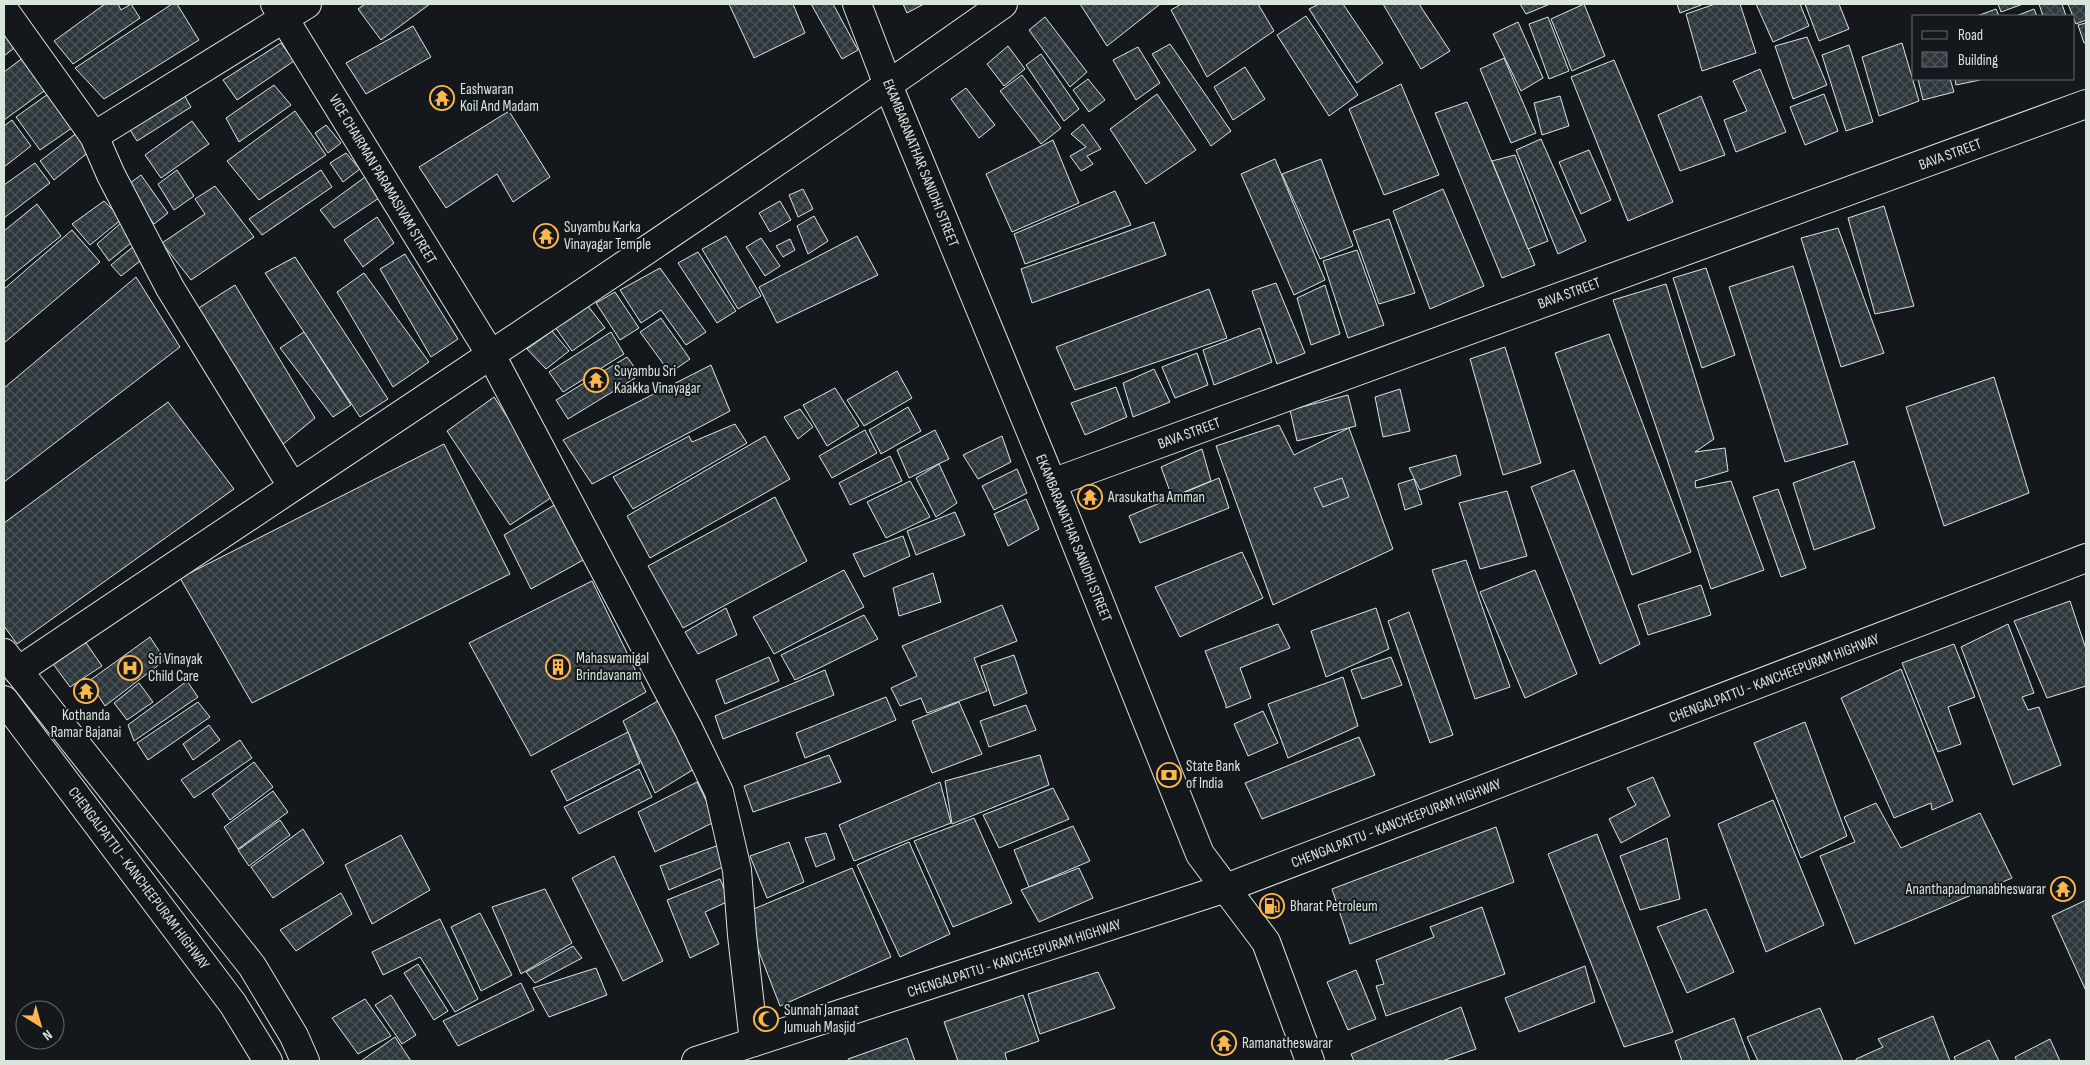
<svg xmlns="http://www.w3.org/2000/svg" width="2090" height="1065" font-family="'Sofia Sans Condensed',sans-serif">
<style>
.building{fill:url(#building-cross-hatch);stroke:#d8e6dc}
.lines{fill:none;stroke-linecap:round;stroke-linejoin:round}
.minor-casing{stroke:#d8e6dc;stroke-width:30}
.trunk-casing{stroke:#d8e6dc;stroke-width:30}
.minor{stroke:#14181c;stroke-width:28}
.trunk{stroke:#14181c;stroke-width:28}
.labels{text-anchor:middle;stroke-width:4;stroke-linejoin:round;paint-order:stroke}
.poi-label{font-size:15px;fill:#d8e6dc;stroke:#14181c;text-anchor:start}
.street-label{font-size:15px;fill:#d8e6dc;stroke:#14181c}
</style>
<defs>
<pattern id="building-cross-hatch" width="8" height="8" patternUnits="userSpaceOnUse" patternTransform="scale(1.25)"><rect width="8" height="8" fill="#2c363c"/><path d="M0 0l8 8M0 8l8-8" fill="none" stroke="#4a5358"/></pattern>
</defs>
<rect width="100%" height="100%" fill="#14181c"/>
<g class="building">
<path d="M105,4H118L121,10L131,4L140,18L73,64L54,41Z"/>
<path d="M172,4H177L199,40L104,99L75,68Z"/>
<path d="M365,4H430L381,40L358,9Z"/>
<path d="M729,4H793L805,33L754,58Z"/>
<path d="M811,4H833L858,50L842,59Z"/>
<path d="M903,4H924L907,13Z"/>
<path d="M1080,4H1158L1159,5L1107,46Z"/>
<path d="M1181,4H1258L1274,31L1207,77L1171,10Z"/>
<path d="M1319,4H1343L1383,63L1357,83L1309,9Z"/>
<path d="M1383,4H1419L1450,51L1421,69Z"/>
<path d="M1520,4H1550L1526,14Z"/>
<path d="M1584,4L1605,56L1572,71L1551,19Z"/>
<path d="M1677,4H1704L1680,13Z"/>
<path d="M1715,4H1740L1756,53L1702,71L1686,14Z"/>
<path d="M1756,4H1800L1809,26L1773,42Z"/>
<path d="M1805,4H1839L1849,29L1819,41Z"/>
<path d="M1998,4H2023L2001,12Z"/>
<path d="M2039,4H2062L2066,16H2043Z"/>
<path d="M2068,4H2086V20L2076,24Z"/>
<path d="M1996,9L1999,16H1977Z"/>
<path d="M2034,9L2037,16H2016Z"/>
<path d="M1306,16L1358,95L1329,116L1277,35Z"/>
<path d="M1045,17L1087,72L1070,87L1029,30Z"/>
<path d="M1548,17L1569,71L1549,79L1529,24Z"/>
<path d="M1518,22L1543,78L1521,91L1493,34Z"/>
<path d="M2086,23V42L2084,43L2078,25Z"/>
<path d="M413,26L431,57L366,94L346,63Z"/>
<path d="M4,30L18,45L4,56Z"/>
<path d="M1807,37L1827,85L1793,99L1775,46Z"/>
<path d="M281,43L294,61L237,100L223,80Z"/>
<path d="M1902,43L1919,101L1879,116L1862,57Z"/>
<path d="M1170,44L1231,131L1211,146L1152,54Z"/>
<path d="M1849,45L1873,122L1846,131L1822,55Z"/>
<path d="M1008,46L1025,69L1004,86L987,64Z"/>
<path d="M1138,47L1160,83L1136,100L1113,60Z"/>
<path d="M28,54L51,86L4,120V72Z"/>
<path d="M1041,54L1079,109L1064,121L1026,65Z"/>
<path d="M1504,58L1536,133L1511,143L1480,69Z"/>
<path d="M1614,60L1673,202L1628,221L1571,77Z"/>
<path d="M1245,67L1265,99L1233,120L1214,87Z"/>
<path d="M1760,69L1786,132L1736,152L1724,120L1747,111L1733,81Z"/>
<path d="M1022,75L1061,128L1041,144L1000,91Z"/>
<path d="M1088,79L1105,100L1089,112L1073,90Z"/>
<path d="M1918,79H1950L1954,92L1923,100Z"/>
<path d="M1955,79H1979L1980,80L1956,85Z"/>
<path d="M1401,84L1439,175L1384,195L1349,109Z"/>
<path d="M274,85L291,105L239,142L226,118Z"/>
<path d="M180,88L191,107L137,141L125,122Z"/>
<path d="M966,88L995,125L979,138L951,99Z"/>
<path d="M55,89L79,123L40,150L16,117Z"/>
<path d="M1157,94L1196,150L1146,184L1110,129Z"/>
<path d="M1824,94L1838,131L1805,145L1790,107Z"/>
<path d="M1560,96L1569,126L1542,135L1534,103Z"/>
<path d="M1701,96L1725,155L1680,171L1658,115Z"/>
<path d="M1467,102L1535,265L1502,278L1435,113Z"/>
<path d="M295,111L326,155L259,200L227,161Z"/>
<path d="M509,111L550,177L513,202L497,174L446,208L419,167Z"/>
<path d="M12,120L31,146L4,167V126Z"/>
<path d="M192,121L209,144L161,178L145,155Z"/>
<path d="M1083,124L1101,149L1087,156L1093,164L1081,171L1070,156L1086,147L1071,134Z"/>
<path d="M326,125L341,143L328,153L315,133Z"/>
<path d="M78,132L90,151L54,180L40,161Z"/>
<path d="M1541,139L1586,241L1558,254L1516,150Z"/>
<path d="M1053,140L1079,203L1012,232L986,174Z"/>
<path d="M1589,150L1611,200L1581,214L1559,162Z"/>
<path d="M346,153L360,169L343,182L330,163Z"/>
<path d="M1515,155L1548,241L1528,249L1492,161Z"/>
<path d="M1275,159L1325,280L1294,295L1241,174Z"/>
<path d="M1321,159L1353,246L1320,259L1282,174Z"/>
<path d="M35,163L50,183L4,218V185Z"/>
<path d="M177,170L194,196L174,210L158,184Z"/>
<path d="M321,170L332,187L262,235L249,219Z"/>
<path d="M141,175L168,213L154,224L126,186Z"/>
<path d="M365,177L379,198L334,228L320,210Z"/>
<path d="M215,186L254,237L191,280L162,243L205,214L195,199Z"/>
<path d="M803,189L813,209L798,217L789,195Z"/>
<path d="M1443,189L1484,286L1430,309L1393,211Z"/>
<path d="M1115,191L1131,225L1025,264L1014,234Z"/>
<path d="M104,201L122,219L90,245L72,224Z"/>
<path d="M780,201L791,220L770,232L759,213Z"/>
<path d="M37,204L61,236L4,282V231Z"/>
<path d="M1884,206L1914,306L1875,314L1848,218Z"/>
<path d="M814,216L828,241L808,254L797,226Z"/>
<path d="M377,217L394,243L363,267L344,240Z"/>
<path d="M1389,219L1415,293L1379,304L1353,231Z"/>
<path d="M123,221L137,238L109,261L97,244Z"/>
<path d="M1154,222L1166,255L1032,303L1021,269Z"/>
<path d="M1838,228L1884,353L1841,367L1801,238Z"/>
<path d="M72,230L100,262L4,343V289Z"/>
<path d="M726,236L761,296L738,309L702,249Z"/>
<path d="M857,236L878,275L777,323L759,287Z"/>
<path d="M761,238L780,266L765,276L746,247Z"/>
<path d="M790,239L795,250L783,257L776,246Z"/>
<path d="M134,246L144,258L121,276L111,265Z"/>
<path d="M1357,250L1384,325L1348,338L1323,261Z"/>
<path d="M698,252L736,311L717,323L678,263Z"/>
<path d="M405,254L458,339L431,357L380,269Z"/>
<path d="M295,257L388,399L360,417L265,273Z"/>
<path d="M1793,266L1848,444L1785,462L1729,287Z"/>
<path d="M660,268L706,332L686,345L661,310L641,323L620,290Z"/>
<path d="M1706,268L1735,355L1702,368L1673,278Z"/>
<path d="M364,273L429,362L393,387L337,292Z"/>
<path d="M136,277L180,347L4,482V388Z"/>
<path d="M1276,283L1305,353L1277,364L1252,291Z"/>
<path d="M1666,284L1714,439L1695,452L1725,448L1728,471L1695,481L1696,488L1731,481L1764,570L1711,589L1613,300Z"/>
<path d="M235,285L315,418L282,445L197,309Z"/>
<path d="M1325,285L1340,334L1311,345L1297,298Z"/>
<path d="M1209,289L1227,338L1075,390L1056,347Z"/>
<path d="M615,292L639,328L620,340L596,303Z"/>
<path d="M588,306L605,328L572,351L555,327Z"/>
<path d="M661,318L690,359L670,373L640,332Z"/>
<path d="M1260,328L1272,362L1214,385L1203,350Z"/>
<path d="M552,331L569,351L546,369L527,349Z"/>
<path d="M304,332L351,405L333,417L280,348Z"/>
<path d="M611,332L624,354L563,392L549,372Z"/>
<path d="M1609,334L1691,552L1632,575L1555,353Z"/>
<path d="M1505,347L1541,463L1503,475L1470,359Z"/>
<path d="M1197,353L1208,385L1175,398L1162,367Z"/>
<path d="M627,357L640,375L568,419L556,400Z"/>
<path d="M711,365L730,411L592,484L563,440Z"/>
<path d="M1154,369L1170,402L1133,417L1123,383Z"/>
<path d="M897,371L912,398L864,426L847,400Z"/>
<path d="M1994,377L2029,493L1944,526L1906,407Z"/>
<path d="M1116,387L1127,417L1085,435L1071,403Z"/>
<path d="M835,388L859,426L827,446L803,405Z"/>
<path d="M1400,389L1410,431L1383,437L1375,397Z"/>
<path d="M1348,395L1356,426L1297,441L1290,410Z"/>
<path d="M494,397L558,493L510,525L447,431Z"/>
<path d="M168,402L234,489L17,644L4,626V523Z"/>
<path d="M908,407L921,431L881,454L869,430Z"/>
<path d="M800,409L813,427L798,439L784,417Z"/>
<path d="M735,424L747,443L633,509L613,477L689,436L692,442Z"/>
<path d="M1279,425L1294,455L1349,428L1393,549L1273,605L1216,446Z"/>
<path d="M865,430L877,453L832,478L819,456Z"/>
<path d="M935,430L949,459L909,478L897,450Z"/>
<path d="M765,436L790,479L650,558L627,516Z"/>
<path d="M1002,436L1011,462L978,479L963,455Z"/>
<path d="M444,444L510,574L252,703L180,578Z"/>
<path d="M1202,449L1211,481L1172,497L1161,467Z"/>
<path d="M1456,455L1461,475L1420,490L1409,468Z"/>
<path d="M890,456L902,481L850,505L839,483Z"/>
<path d="M1854,461L1875,528L1814,550L1793,483Z"/>
<path d="M939,464L957,503L936,517L916,478Z"/>
<path d="M1017,469L1027,493L994,510L982,486Z"/>
<path d="M1574,470L1640,644L1600,664L1531,487Z"/>
<path d="M1219,478L1229,508L1140,543L1129,516Z"/>
<path d="M1342,478L1349,497L1323,507L1314,488Z"/>
<path d="M1414,479L1422,504L1405,510L1398,484Z"/>
<path d="M910,481L930,517L886,538L867,502Z"/>
<path d="M1778,489L1806,568L1781,577L1753,497Z"/>
<path d="M1507,491L1527,556L1480,569L1459,503Z"/>
<path d="M775,497L807,561L683,628L648,566Z"/>
<path d="M1026,499L1039,529L1008,546L994,514Z"/>
<path d="M556,504L585,559L531,589L504,535Z"/>
<path d="M955,512L965,535L916,555L907,531Z"/>
<path d="M903,536L910,556L864,577L853,554Z"/>
<path d="M1242,552L1263,598L1180,637L1155,587Z"/>
<path d="M1466,560L1510,687L1475,699L1432,570Z"/>
<path d="M844,570L864,607L774,654L753,617Z"/>
<path d="M1535,570L1577,674L1525,698L1480,592Z"/>
<path d="M933,573L941,602L899,616L893,588Z"/>
<path d="M592,581L646,692L531,756L469,643Z"/>
<path d="M1701,585L1711,615L1648,635L1638,605Z"/>
<path d="M2070,601L2086,649V686L2047,698L2014,621Z"/>
<path d="M1002,605L1017,641L974,658L987,691L927,713L921,698L900,706L891,688L917,676L902,646Z"/>
<path d="M726,608L737,635L698,654L685,632Z"/>
<path d="M1376,608L1389,649L1326,677L1311,631Z"/>
<path d="M1409,612L1453,735L1430,743L1388,621Z"/>
<path d="M864,615L878,639L795,680L781,655Z"/>
<path d="M1278,624L1290,648L1240,668L1251,698L1226,708V705L1205,651Z"/>
<path d="M2008,624L2034,693L2022,697L2028,710L2039,707L2061,765L2013,785L1961,647Z"/>
<path d="M80,634L102,666L70,687L48,657Z"/>
<path d="M150,637L165,660L105,706L89,681Z"/>
<path d="M1954,644L1975,697L1948,707L1961,744L1938,752L1902,663Z"/>
<path d="M1014,655L1027,693L994,706L981,666Z"/>
<path d="M769,657L779,681L725,704L716,680Z"/>
<path d="M1391,657L1402,685L1362,699L1351,670Z"/>
<path d="M1901,669L1953,801L1932,810L1931,803L1894,818L1841,698Z"/>
<path d="M825,670L834,695L723,739L715,716Z"/>
<path d="M1343,677L1358,726L1288,758L1268,704Z"/>
<path d="M187,681L198,697L134,741L128,725Z"/>
<path d="M139,683L153,702L127,720L114,703Z"/>
<path d="M886,697L896,720L805,758L796,733Z"/>
<path d="M663,698L699,766L655,793L623,721Z"/>
<path d="M198,702L210,717L148,760L137,743Z"/>
<path d="M959,702L982,754L932,773L912,721Z"/>
<path d="M1026,705L1036,730L989,747L980,721Z"/>
<path d="M1263,711L1278,743L1248,756L1234,724Z"/>
<path d="M1805,722L1847,836L1801,858L1754,743Z"/>
<path d="M209,725L220,740L193,760L183,744Z"/>
<path d="M628,732L640,763L567,801L551,771Z"/>
<path d="M1359,737L1375,775L1262,819L1245,783Z"/>
<path d="M240,740L252,758L194,798L181,780Z"/>
<path d="M829,755L841,782L753,812L744,786Z"/>
<path d="M1040,755L1049,785L952,824L945,781Z"/>
<path d="M254,762L273,787L230,820L212,794Z"/>
<path d="M639,769L652,797L579,834L564,807Z"/>
<path d="M1653,777L1670,816L1621,843L1609,819L1636,805L1627,788Z"/>
<path d="M697,782L716,821L655,852L638,812Z"/>
<path d="M940,782L951,823L854,861L839,825Z"/>
<path d="M1053,788L1069,819L999,848L983,815Z"/>
<path d="M273,791L288,812L238,849L224,827Z"/>
<path d="M1773,800L1824,925L1766,952L1718,824Z"/>
<path d="M1876,803L1901,848L1980,813L2012,878L1855,944L1820,856L1855,842L1844,817Z"/>
<path d="M974,818L1012,903L953,927L914,841Z"/>
<path d="M280,820L290,835L249,866L238,850Z"/>
<path d="M1073,826L1090,861L1029,887L1014,850Z"/>
<path d="M1496,827L1514,882L1350,944L1332,889Z"/>
<path d="M303,829L324,863L273,898L251,867Z"/>
<path d="M826,833L835,859L816,867L805,838Z"/>
<path d="M1597,834L1673,1032L1624,1047L1548,854Z"/>
<path d="M401,835L430,890L372,924L345,865Z"/>
<path d="M1667,838L1680,899L1640,910L1620,856Z"/>
<path d="M789,842L804,882L767,898L750,856Z"/>
<path d="M909,842L950,934L900,957L857,865Z"/>
<path d="M722,844L730,864L669,890L660,866Z"/>
<path d="M614,856L663,961L623,981L572,878Z"/>
<path d="M852,868L891,957L780,1006L744,913Z"/>
<path d="M1079,868L1093,898L1039,922L1021,890Z"/>
<path d="M720,879L729,901L705,912L719,944L690,958L667,900Z"/>
<path d="M545,889L572,943L521,974L492,907Z"/>
<path d="M341,893L352,914L296,951L280,930Z"/>
<path d="M2086,900V991L2052,916Z"/>
<path d="M1482,907L1505,974L1386,1016L1376,986L1384,984L1376,960L1434,937L1430,927Z"/>
<path d="M1706,909L1734,972L1687,993L1657,927Z"/>
<path d="M480,913L512,975L481,991L451,927Z"/>
<path d="M440,919L478,999L455,1012L420,957L383,975L372,952Z"/>
<path d="M573,946L582,958L535,983L526,972Z"/>
<path d="M418,964L448,1011L434,1020L404,973Z"/>
<path d="M1585,966L1595,1002L1519,1032L1505,998Z"/>
<path d="M596,968L607,995L549,1017L533,988Z"/>
<path d="M1356,970L1376,1019L1348,1030L1327,982Z"/>
<path d="M1098,972L1115,1008L1040,1034L1028,994Z"/>
<path d="M521,983L534,1010L458,1046L443,1021Z"/>
<path d="M391,995L416,1035L402,1044L375,1005Z"/>
<path d="M1023,995L1039,1041L1005,1053L1007,1061H958L944,1022Z"/>
<path d="M365,999L391,1036L358,1054L332,1018Z"/>
<path d="M1461,1007L1476,1049L1442,1061H1354L1351,1054Z"/>
<path d="M1820,1008L1843,1061H1758L1747,1037Z"/>
<path d="M1933,1016L1950,1061H1856V1059L1883,1047L1878,1039Z"/>
<path d="M1734,1018L1750,1061H1682L1675,1041Z"/>
<path d="M395,1037L411,1061H361Z"/>
<path d="M907,1038L915,1061H849L848,1059Z"/>
<path d="M2050,1039L2060,1061H2017L2015,1057Z"/>
<path d="M1989,1040L1999,1061H1956L1954,1057Z"/>
</g>
<g class="lines">
<defs>
<g id="minor">
<path d="M275,4L491,355L688,728L719,792L737,870L742,935L754,1042"/>
<path d="M857,4L888,85L1052,483L1200,854L1266,942L1310,1061"/>
<path d="M4,10L94,136L111,175L170,288L292,486"/>
<path d="M94,136L307,4"/>
<path d="M1052,483L2086,104"/>
<path d="M18,671C347,449 680,233 1003,4"/>
</g>
<g id="trunk">
<path d="M4,653L252,966L294,1036L305,1061"/>
<path d="M4,700L233,1004L268,1061"/>
<path d="M696,1061L1226,888L2086,558"/>
</g>
</defs>
<use href="#minor" class="minor-casing"/>
<use href="#trunk" class="trunk-casing"/>
<use href="#minor" class="minor"/>
<use href="#trunk" class="trunk"/>
</g>
<defs>
<symbol id="temple-ring" viewBox="-11 -11 22 22"><circle r="9.5" fill="#14181c" stroke="#ffb74d" stroke-width="1.5"/><path d="M0-6L5-2H3V0L6.5 2.5H4V6H1.5V3h-3V6H-4V2.5H-6.5L-3 0V-2H-5Z" fill="#ffb74d"/></symbol>
<symbol id="building-ring" viewBox="-11 -11 22 22"><circle r="9.5" fill="#14181c" stroke="#ffb74d" stroke-width="1.5"/><path d="M-4-6H4V6H1V3H-1V6H-4ZM-2.5-4.3h1.7v1.8h-1.7ZM.8-4.3h1.7v1.8H.8ZM-2.5-1h1.7V.8h-1.7ZM.8-1h1.7V.8H.8Z" fill="#ffb74d"/></symbol>
<symbol id="hospital-ring" viewBox="-11 -11 22 22"><circle r="9.5" fill="#14181c" stroke="#ffb74d" stroke-width="1.5"/><path d="M-5-5h3v3.5h4V-5h3V5h-3V1.5h-4V5h-3Z" fill="#ffb74d"/></symbol>
<symbol id="bank-ring" viewBox="-11 -11 22 22"><circle r="9.5" fill="#14181c" stroke="#ffb74d" stroke-width="1.5"/><path d="M-6-4H6V4H-6ZM0-2.3a2.3 2.3 0 1 0 0 4.6a2.3 2.3 0 1 0 0-4.6Z" fill="#ffb74d"/></symbol>
<symbol id="fuel-ring" viewBox="-11 -11 22 22"><circle r="9.5" fill="#14181c" stroke="#ffb74d" stroke-width="1.5"/><path d="M-5.5-6h7V0h2V4h1.3V-2.5L3-4.5l.8-.8L6-3V5H2.5V1h-1V6h-7ZM-4.2-4.7v3.2H.2V-4.7Z" fill="#ffb74d"/></symbol>
<symbol id="mosque-ring" viewBox="-11 -11 22 22"><circle r="9.5" fill="#14181c" stroke="#ffb74d" stroke-width="1.5"/><path d="M3.5-4.9A6 6 0 1 0 3.5 4.9A5 5 0 1 1 3.5-4.9Z" fill="#ffb74d"/></symbol>
</defs>
<g fill-rule="evenodd">
<use href="#temple-ring" x="428" y="84" width="28" height="28"/>
<use href="#temple-ring" x="532" y="222" width="28" height="28"/>
<use href="#temple-ring" x="582" y="366" width="28" height="28"/>
<use href="#temple-ring" x="1076" y="483" width="28" height="28"/>
<use href="#building-ring" x="544" y="653" width="28" height="28"/>
<use href="#hospital-ring" x="116" y="654" width="28" height="28"/>
<use href="#temple-ring" x="72" y="677" width="28" height="28"/>
<use href="#bank-ring" x="1155" y="761" width="28" height="28"/>
<use href="#temple-ring" x="2049" y="875" width="28" height="28"/>
<use href="#fuel-ring" x="1258" y="892" width="28" height="28"/>
<use href="#mosque-ring" x="752" y="1005" width="28" height="28"/>
<use href="#temple-ring" x="1210" y="1029" width="28" height="28"/>
</g>
<g class="labels">
<g class="poi-label">
<text x="460" y="94">Eashwaran<tspan x="460" dy="17">Koil And Madam</tspan></text>
<text x="564" y="232">Suyambu Karka<tspan x="564" dy="17">Vinayagar Temple</tspan></text>
<text x="614" y="376">Suyambu Sri<tspan x="614" dy="17">Kaakka Vinayagar</tspan></text>
<text x="1108" y="502">Arasukatha Amman</text>
<text x="576" y="663">Mahaswamigal<tspan x="576" dy="17">Brindavanam</tspan></text>
<text x="148" y="664">Sri Vinayak<tspan x="148" dy="17">Child Care</tspan></text>
<text x="86" y="720" text-anchor="middle">Kothanda<tspan x="86" dy="17">Ramar Bajanai</tspan></text>
<text x="1186" y="771">State Bank<tspan x="1186" dy="17">of India</tspan></text>
<text x="2046" y="894" text-anchor="end">Ananthapadmanabheswarar</text>
<text x="1290" y="911">Bharat Petroleum</text>
<text x="784" y="1015">Sunnah Jamaat<tspan x="784" dy="17">Jumuah Masjid</tspan></text>
<text x="1242" y="1048">Ramanatheswarar</text>
</g>
<g class="street-label">
<text transform="translate(1950 154) rotate(-20)" y="5">BAVA STREET</text>
<text transform="translate(921 163) rotate(68)" y="5">EKAMBARANATHAR SANIDHI STREET</text>
<text transform="translate(383 179) rotate(59)" y="5">VICE CHAIRMAN PARAMASIVAM STREET</text>
<text transform="translate(1569 293) rotate(-20)" y="5">BAVA STREET</text>
<text transform="translate(1189 433) rotate(-20)" y="5">BAVA STREET</text>
<text transform="translate(1074 538) rotate(68)" y="5">EKAMBARANATHAR SANIDHI STREET</text>
<text transform="translate(1774 678) rotate(-21)" y="5">CHENGALPATTU - KANCHEEPURAM HIGHWAY</text>
<text transform="translate(1396 823) rotate(-21)" y="5">CHENGALPATTU - KANCHEEPURAM HIGHWAY</text>
<text transform="translate(139 878) rotate(53)" y="5">CHENGALPATTU - KANCHEEPURAM HIGHWAY</text>
<text transform="translate(1014 958) rotate(-18)" y="5">CHENGALPATTU - KANCHEEPURAM HIGHWAY</text>
</g>
</g>
<rect width="2090" height="1065" fill="none" stroke="#d8e6dc" stroke-width="10"/>
<rect x="1912" y="15" width="162" height="65" fill="#14181c" stroke="#626a69"/>
<rect x="1922" y="31" width="25" height="8" fill="#14181c" stroke="#626a69"/>
<text x="1958" y="40" font-size="15" fill="#d8e6dc">Road</text>
<rect x="1922" y="52" width="25" height="15" fill="url(#building-cross-hatch)" stroke="#626a69"/>
<text x="1958" y="65" font-size="15" fill="#d8e6dc">Building</text>
<g transform="translate(40 1025) rotate(143)"><circle r="24" fill="#14181c" stroke="#626a69"/>
<path d="M0-4L9 19L0 12L-9 19Z" fill="#ffb74d"/>
<text y="-8" font-size="14" font-weight="bold" text-anchor="middle" fill="#d8e6dc">N</text>
</g>
</svg>
